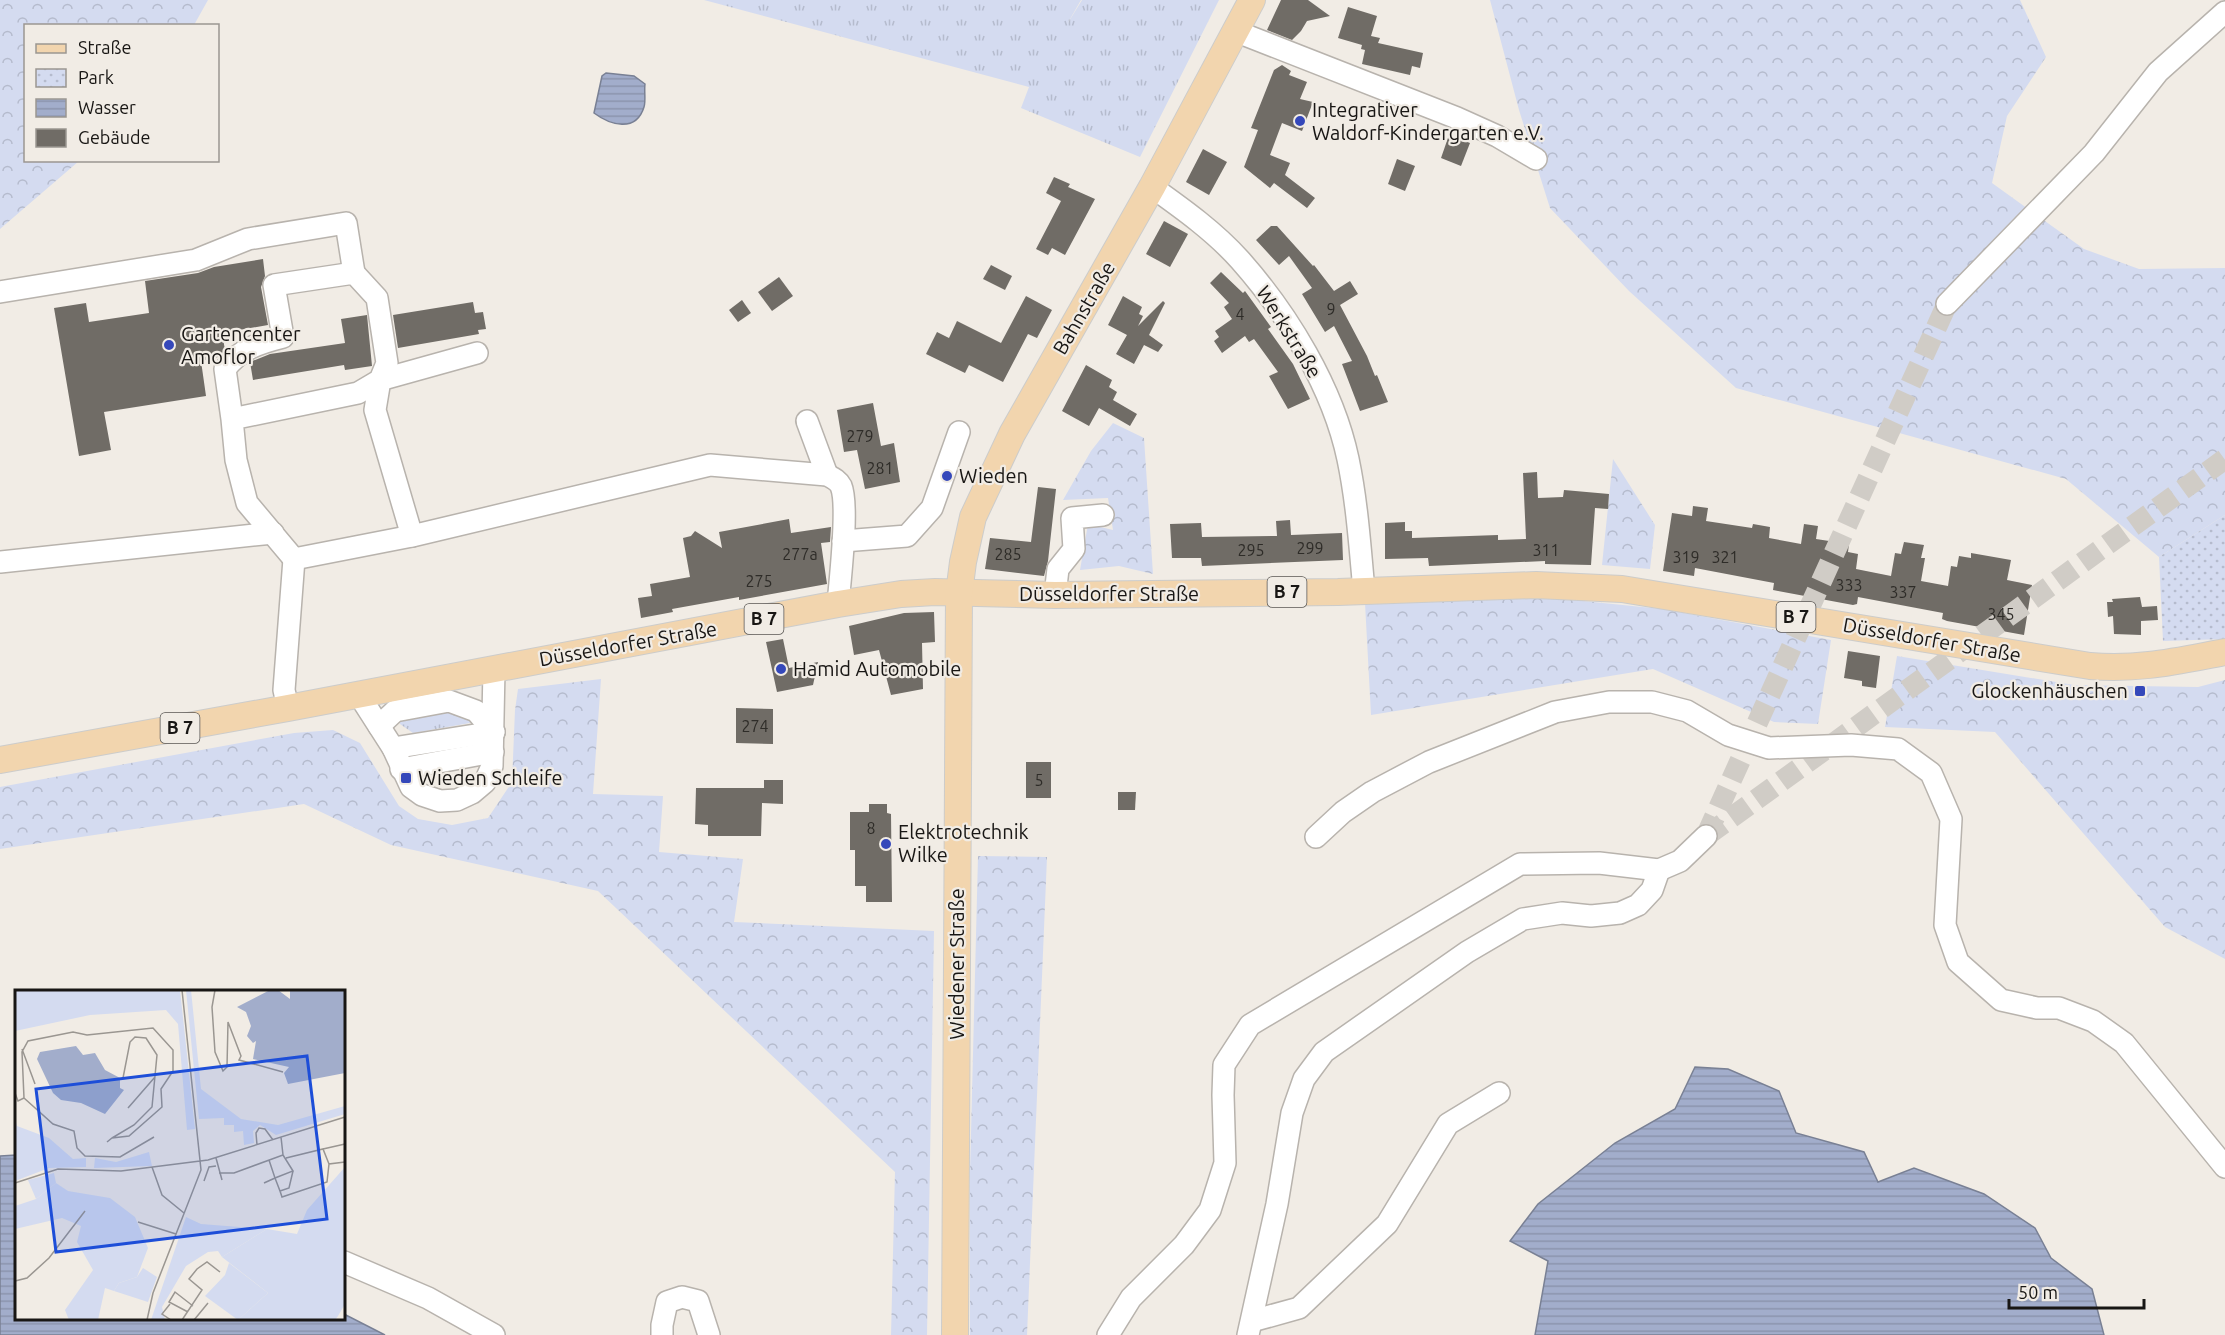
<svg xmlns="http://www.w3.org/2000/svg" width="2225" height="1335" font-family="Ubuntu,sans-serif">
<style>
.grass{fill:url(#grass-tufts)}
.forest{fill:url(#forest-crowns)}
.park{fill:url(#park-dots)}
.water{fill:url(#water-rules);stroke:#798094;stroke-width:1.5}
.building{fill:#706c66}
.lines{fill:none;stroke-linecap:round;stroke-linejoin:round}
.minor-tunnel{stroke:#d0ccc6;stroke-width:21;stroke-dasharray:21 10;stroke-linecap:butt}
.minor-casing{stroke:#b8b3ad;stroke-width:24}
.major-casing{stroke:#cccccb;stroke-width:28}
.minor{stroke:#fff;stroke-width:21}
.major{stroke:#f2d5ae;stroke-width:26}
.poi-dot{fill:#3548ba;stroke:#f1ece5;stroke-width:2}
.labels{text-anchor:middle;stroke-width:4.5;stroke-linejoin:round;paint-order:stroke}
.number-label{font-size:16px;fill:#2e2c28}
.shield{fill:#f1ece5;stroke:#595653;stroke-width:1.5}
.shield-label{font-size:18px;font-weight:bold;fill:#181614}
.poi-label{font-size:20px;fill:#181614;stroke:#f1ece5;text-anchor:start}
.street-label{font-size:20px;fill:#181614;stroke:#f1ece5}
.inset-road{fill:none;stroke:#9a9691;stroke-width:1.5}
.view{fill:#1d4ed8;fill-opacity:0.15;stroke:#1d4ed8;stroke-width:3}
.inset-edge{fill:none;stroke:#181614;stroke-width:3}
</style>
<defs>
<pattern id="grass-tufts" width="24" height="20" patternUnits="userSpaceOnUse" patternTransform="scale(1.5)"><rect width="24" height="20" fill="#d4dbf0"/><path d="M3 7l-1-3M5 7V3M7 7l1-3M15 17l-1-3M17 17v-4M19 17l1-3" fill="none" stroke="#b5bbcd"/></pattern>
<pattern id="forest-crowns" width="20" height="18" patternUnits="userSpaceOnUse" patternTransform="scale(1.5)"><rect width="20" height="18" fill="#d4dbf0"/><path d="M2 6a3 3 0 1 1 6 0M12 15a3 3 0 1 1 6 0" fill="none" stroke="#b5bbcd"/></pattern>
<pattern id="park-dots" width="8" height="8" patternUnits="userSpaceOnUse" patternTransform="scale(1.5)"><rect width="8" height="8" fill="#d4dbf0"/><path d="M2 2h.1M6 6h.1" fill="none" stroke="#b5bbcd" stroke-width="1.8" stroke-linecap="round"/></pattern>
<pattern id="water-rules" width="6" height="5" patternUnits="userSpaceOnUse" patternTransform="scale(1.5)"><rect width="6" height="5" fill="#a2adcb"/><path d="M0 2.5h6" fill="none" stroke="#8b94ad"/></pattern>
</defs>
<rect width="100%" height="100%" fill="#f1ece5"/>
<g class="grass">
<path d="M704,0H1081L1066,26L1082,0H1219L1140,157L1021,108L1029,87Z"/>
<path d="M441,709L473,720L470,723L413,733L400,724L399,720Z"/>
</g>
<g class="forest">
<path d="M0,0H208L194,25L26,26V160L79,161L0,229Z"/>
<path d="M1490,0H2020L2046,57L2007,116L1992,183L2084,249L2139,269L2225,268V515L2159,557L2066,479L1736,388L1629,291L1550,208L1519,110Z"/>
<path d="M1113,423L1144,438L1153,574L1119,566L1080,570L1088,524L1113,530L1108,498L1063,500L1091,451Z"/>
<path d="M1613,459L1655,525L1650,569L1602,565Z"/>
<path d="M1534,596L1662,609L1831,640L1818,724L1774,722L1653,669L1371,715L1365,603Z"/>
<path d="M1897,656L2074,685L2198,687L2225,680V959L2165,927L1995,732L1885,727Z"/>
<path d="M601,679L593,794L663,796L659,852L743,859L734,922L934,931L927,1335H891L895,1172L598,891L391,845L304,804L0,849V787L294,733L333,730L360,743L399,806L418,819L452,825L488,818L512,782L515,710L518,689Z"/>
<path d="M978,856L1047,857L1027,1335H970V1173Z"/>
</g>
<path class="park" d="M2225,515V639L2163,641L2159,557Z"/>
<g class="water">
<path d="M606,73L634,76L645,84C644,91 646,101 644,107C636,133 610,125 594,113L602,76Z"/>
<path d="M1695,1067L1728,1069L1779,1091L1796,1133L1864,1152L1878,1182L1914,1168L1984,1194L2035,1228L2051,1258L2092,1289L2104,1335H1535L1548,1261L1510,1241L1538,1204L1615,1143L1675,1109Z"/>
<path d="M16,1155V1318H344V1314L385,1335H0V1156Z"/>
</g>
<g class="building">
<path d="M1281,0H1308L1330,16L1307,21L1301,31L1292,40L1267,30Z"/>
<path d="M1348,7L1377,16L1371,36L1380,38L1378,43L1423,53L1420,68L1412,66L1410,75L1362,64L1365,50L1361,49L1362,45L1338,38Z"/>
<path d="M1282,65L1291,71L1289,75L1307,82L1300,99L1313,102L1302,131L1282,123L1270,155L1290,163L1285,175L1315,198L1307,208L1274,183L1270,188L1244,167L1258,130L1251,128L1274,70Z"/>
<path d="M1449,135L1470,143L1461,166L1441,158Z"/>
<path d="M1203,149L1227,162L1209,195L1186,182Z"/>
<path d="M1397,159L1415,166L1405,191L1388,184Z"/>
<path d="M1054,177L1070,184L1068,187L1095,199L1065,255L1052,248L1048,255L1036,249L1061,201L1046,193Z"/>
<path d="M1164,221L1188,234L1170,267L1146,254Z"/>
<path d="M1271,226H1277L1313,266L1314,265L1334,291L1350,281L1358,294L1340,305L1367,356L1375,376L1377,375L1388,402L1360,411L1342,364L1352,361L1334,326L1325,332L1302,294L1312,288L1289,256L1279,265L1256,240Z"/>
<path d="M263,259L265,276L261,287L268,325L222,333L225,350L218,357L201,361L206,396L104,412L111,450L79,456L54,308L86,303L89,322L149,313L145,281L198,273L214,267Z"/>
<path d="M991,265L1012,276L1005,290L983,279Z"/>
<path d="M1221,272L1243,293L1245,291L1271,327L1268,329L1293,364L1310,399L1288,409L1269,376L1278,372L1254,339L1249,342L1245,336L1222,353L1214,341L1219,337L1215,331L1232,319L1224,307L1229,303L1210,283Z"/>
<path d="M779,277L793,296L772,311L758,292Z"/>
<path d="M1026,296L1052,310L1037,338L1028,334L1003,382L969,365L965,373L926,354L937,332L949,338L957,321L1001,343Z"/>
<path d="M1123,296L1142,307L1139,314L1143,316L1138,326L1163,301L1165,303L1149,335L1163,345L1158,352L1144,345L1134,364L1116,354L1127,335L1108,325Z"/>
<path d="M742,300L751,313L738,322L729,310Z"/>
<path d="M473,302L475,313L483,312L486,329L478,330L479,334L398,348L393,315Z"/>
<path d="M367,315L372,366L345,370L344,365L253,380L250,362L270,354L345,343L341,319Z"/>
<path d="M1086,365L1112,380L1109,387L1117,392L1113,400L1137,414L1130,426L1099,408L1089,426L1062,411Z"/>
<path d="M873,403L881,446L894,443L900,482L865,489L857,450L844,452L837,410Z"/>
<path d="M1537,472L1538,498L1563,497L1564,490L1609,494L1608,509L1595,508L1591,565L1545,564V561L1429,566L1428,558L1385,559V523L1405,522V531H1412V538L1498,535V540L1526,539L1523,473Z"/>
<path d="M1038,487L1056,489L1048,561L1044,576L985,569L990,538L1031,542Z"/>
<path d="M1693,506L1708,508L1706,521L1752,528L1753,524L1770,527L1769,538L1801,544L1804,524L1818,526L1816,539L1849,544L1848,552L1858,554L1856,569L1891,576L1895,553L1901,554L1904,542L1924,545L1921,558H1925L1921,581L1948,586L1951,566L1957,567L1959,556L1971,558V553L2011,560L2007,580L2032,585L2024,635L1947,621L1942,619L1943,613L1858,597L1857,604L1853,605L1778,591L1773,590L1774,583L1695,568L1694,576L1663,571L1672,513L1692,516Z"/>
<path d="M789,519L791,533L831,527L830,542L821,543L827,584L739,600V597L672,609L673,612L641,618L638,598L652,596L650,584L690,577L683,538L691,536L695,531L722,548L719,532Z"/>
<path d="M1290,520L1291,535L1342,533L1343,560L1202,566L1201,558H1172L1170,524L1201,523L1202,537L1277,536L1276,521Z"/>
<path d="M2140,597L2142,607L2157,606L2158,620L2141,621V635L2114,634L2113,616L2108,617L2107,602H2113L2112,599Z"/>
<path d="M934,612L935,642L922,643L923,689L891,695L879,650L854,655L849,626L904,613Z"/>
<path d="M783,639L789,668L818,662L813,685L777,692L766,642Z"/>
<path d="M1848,651L1880,656L1876,688L1862,686V681L1844,678Z"/>
<path d="M736,708L773,709V744L736,743Z"/>
<rect x="1026" y="762" width="25" height="36"/>
<path d="M764,780H783V804L762,803L761,836H708V825L695,824L696,788H764Z"/>
<path d="M1118,792H1136L1135,810H1118Z"/>
<path d="M869,804H887V813L891,814L892,902H866V886H855V850H850V812H869Z"/>
</g>
<g class="lines">
<g class="minor-tunnel">
<path d="M1706,836L2225,459"/>
<path d="M1706,836L1947,304"/>
</g>
<defs>
<g id="minor">
<path d="M1235,31L1457,118L1497,136L1536,159"/>
<path d="M1152,187C1183,209 1215,232 1240,260C1288,314 1333,388 1348,459C1357,502 1360,547 1364,591"/>
<path d="M0,292L196,260L248,239L346,223L354,273"/>
<path d="M1947,304L2094,153L2158,72L2225,12"/>
<path d="M232,419L225,369C240,349 259,343 283,337L274,285L354,273L377,298L387,363L380,380L358,393L232,419L236,460L247,503L294,559"/>
<path d="M807,421L827,475"/>
<path d="M412,536L375,410L380,380L477,353"/>
<path d="M843,541L907,536L932,508L959,432"/>
<path d="M0,562L273,533"/>
<path d="M1055,595L1058,569L1074,549L1072,518L1103,515"/>
<path d="M359,695L393,748L411,787L422,795L440,801L457,800L472,793L485,782L492,766L494,669"/>
<path d="M288,708L284,690L294,559L412,536L710,465L827,475C833,478 838,480 841,486C849,505 840,580 838,604"/>
<path d="M379,726L395,711L449,701L476,711L494,732"/>
<path d="M393,748L494,732"/>
<path d="M401,769L493,752"/>
<path d="M1316,837L1343,812L1372,792L1429,762L1555,712L1609,702H1652L1687,711L1728,735L1769,748L1851,745L1898,749L1931,773L1951,819L1945,925L1958,962L2001,1000L2037,1008H2059L2093,1021L2124,1043L2225,1167"/>
<path d="M344,1262L428,1298L494,1335"/>
<path d="M1252,1321L1299,1308L1387,1224L1448,1124L1499,1093"/>
<path d="M662,1335V1325L667,1302L682,1297L698,1301L709,1335"/>
<path d="M1108,1335L1131,1298L1184,1245L1210,1210L1225,1163L1223,1095L1224,1065L1250,1025L1520,864L1599,863L1659,870L1680,861L1706,836"/>
<path d="M1248,1335L1277,1204L1292,1113L1304,1079L1324,1052L1467,952L1523,919L1562,913L1591,916L1620,913L1638,905L1652,890L1659,870"/>
</g>
<g id="major">
<path d="M0,760L288,708L838,604L901,594L935,592L1055,595L1338,592L1536,585L1622,589L2090,666C2140,670 2176,661 2225,652"/>
<path d="M955,1335L959,593L963,562L973,517L1012,434L1152,187L1252,0"/>
</g>
</defs>
<use href="#minor" class="minor-casing"/>
<use href="#major" class="major-casing"/>
<use href="#minor" class="minor"/>
<use href="#major" class="major"/>
</g>
<g class="poi-dot">
<circle cx="1300" cy="121" r="6"/>
<circle cx="169" cy="345" r="6"/>
<circle cx="947" cy="476" r="6"/>
<circle cx="781" cy="669" r="6"/>
<rect x="2134" y="685" width="12" height="12" rx="3"/>
<rect x="400" y="772" width="12" height="12" rx="3"/>
<circle cx="886" cy="844" r="6"/>
</g>
<g class="labels">
<g class="number-label">
<text x="1331" y="315">9</text>
<text x="1240" y="320">4</text>
<text x="860" y="442">279</text>
<text x="880" y="474">281</text>
<text x="1310" y="554">299</text>
<text x="1251" y="556">295</text>
<text x="1546" y="556">311</text>
<text x="800" y="560">277a</text>
<text x="1008" y="560">285</text>
<text x="1686" y="563">319</text>
<text x="1725" y="563">321</text>
<text x="759" y="587">275</text>
<text x="1849" y="591">333</text>
<text x="1903" y="598">337</text>
<text x="2001" y="620">345</text>
<text x="755" y="732">274</text>
<text x="1039" y="786">5</text>
<text x="871" y="834">8</text>
</g>
<g class="shield">
<rect x="1267.5" y="577" width="39" height="30" rx="4.5"/>
<rect x="1776.5" y="602" width="39" height="30" rx="4.5"/>
<rect x="744.5" y="604" width="39" height="30" rx="4.5"/>
<rect x="160.5" y="713" width="39" height="30" rx="4.5"/>
</g>
<g class="shield-label">
<text x="1287" y="598">B 7</text>
<text x="1796" y="623">B 7</text>
<text x="764" y="625">B 7</text>
<text x="180" y="734">B 7</text>
</g>
<g class="poi-label">
<text x="1312" y="117">Integrativer<tspan x="1312" dy="23">Waldorf-Kindergarten e.V.</tspan></text>
<text x="181" y="341">Gartencenter<tspan x="181" dy="23">Amoflor</tspan></text>
<text x="959" y="483">Wieden</text>
<text x="793" y="676">Hamid Automobile</text>
<text x="2128" y="698" text-anchor="end">Glockenhäuschen</text>
<text x="418" y="785">Wieden Schleife</text>
<text x="898" y="839">Elektrotechnik<tspan x="898" dy="23">Wilke</tspan></text>
</g>
<g class="street-label">
<text transform="translate(1084 308) rotate(-60)" y="7">Bahnstraße</text>
<text transform="translate(1289 332) rotate(58)" y="7">Werkstraße</text>
<text x="1109" y="601">Düsseldorfer Straße</text>
<text transform="translate(1932 640) rotate(10)" y="7">Düsseldorfer Straße</text>
<text transform="translate(628 644) rotate(-10)" y="7">Düsseldorfer Straße</text>
<text transform="translate(957 964) rotate(-90)" y="7">Wiedener Straße</text>
</g>
</g>
<g transform="translate(15 990)">
<rect width="330" height="330" fill="#f1ece5"/>
<path d="M171,227L186,234L252,239L207,267L203,261L193,262L171,276L147,317L150,330H136ZM214,273L253,303L223,330L190,306L210,285ZM128,278L142,287L133,312L99,301L104,293L122,287Z" fill="#d4dbf0"/>
<path d="M0,0H165L180,139L172,140L163,34L151,20L75,25L0,41ZM171,0H176L186,99L226,129L263,135L330,116V124L261,145L245,135L238,141L239,153L229,155L228,141L219,142V135H209V128L184,129ZM0,129L2,136L34,148L58,169L71,168V177L34,178L0,191ZM134,162L137,176L79,178L80,168L101,172ZM330,177V314L323,326L320,330H223L253,303L207,267L252,239L282,244L292,220ZM41,193L53,201L95,208L120,227L133,258L122,287L104,293L99,301L90,298L83,330H54L50,320L78,280L62,252L66,236L47,228L0,239V216L21,209Z" fill="#d4dbf0"/>
<path d="M39,183L41,193L21,209L13,190Z" fill="#d4dbf0"/>
<path d="M255,0H263L275,9V0H330V83L273,94L269,83L274,77L238,69L241,51L238,53L232,46L236,36L231,22L222,17ZM61,56L68,65L80,63L90,80L105,88V98L109,100L90,124L66,113L46,110L38,103L22,69L25,62Z" fill="#a2adcb"/>
<path class="inset-road" d="M200,0L197,17L200,62L208,81L212,77L213,32L226,66L224,70L268,82M7,59L20,94M0,103L3,111L9,108L7,62L13,51L58,42L72,45L138,38L158,60V81L146,99L147,117L114,146L97,148L92,152M9,108L38,134L59,141L62,158L70,166L105,167L139,147M113,118L140,87M97,148L119,135L137,117L142,65L131,48L120,47L115,52L108,88M242,155L241,143L244,138L250,139L258,150M308,159L330,154M268,165L278,181L260,188L265,201L274,198L278,181M201,168L207,190M271,168L308,159L314,174M137,177L147,205L169,223M204,183H219L268,165L266,147M189,191L194,177L201,176M0,193L43,179L106,181L193,170L330,127M249,193L260,188L254,170M265,201L267,207L312,192L314,174L330,172M123,232L161,244M0,291L12,288L34,268L70,221M155,314L147,324L156,330M173,322L154,312L160,302L178,316M132,330L138,303L186,180L167,0M167,330L187,300L174,289L182,279L192,272L205,282M179,330L193,313"/>
<path class="view" d="M292,66L312,229L41,262L21,99Z"/>
<rect width="330" height="330" class="inset-edge"/>
</g>
<rect x="24" y="24" width="195" height="138" fill="#f1ece5" stroke="#9a9691" stroke-width="1.5"/>
<rect x="36" y="44" width="30" height="9" fill="#f2d5ae" stroke="#9a9691" stroke-width="1.5"/>
<text x="78" y="54" font-size="18" fill="#181614">Straße</text>
<rect x="36" y="69" width="30" height="18" fill="url(#park-dots)" stroke="#9a9691" stroke-width="1.5"/>
<text x="78" y="84" font-size="18" fill="#181614">Park</text>
<rect x="36" y="99" width="30" height="18" fill="url(#water-rules)" stroke="#9a9691" stroke-width="1.5"/>
<text x="78" y="114" font-size="18" fill="#181614">Wasser</text>
<rect x="36" y="129" width="30" height="18" fill="#706c66" stroke="#9a9691" stroke-width="1.5"/>
<text x="78" y="144" font-size="18" fill="#181614">Gebäude</text>
<path d="M2009 1299v9h135v-9" fill="none" stroke="#181614" stroke-width="3"/>
<text x="2018" y="1299" font-size="18" fill="#181614" stroke="#f1ece5" stroke-width="4.5" paint-order="stroke">50 m</text>
</svg>
